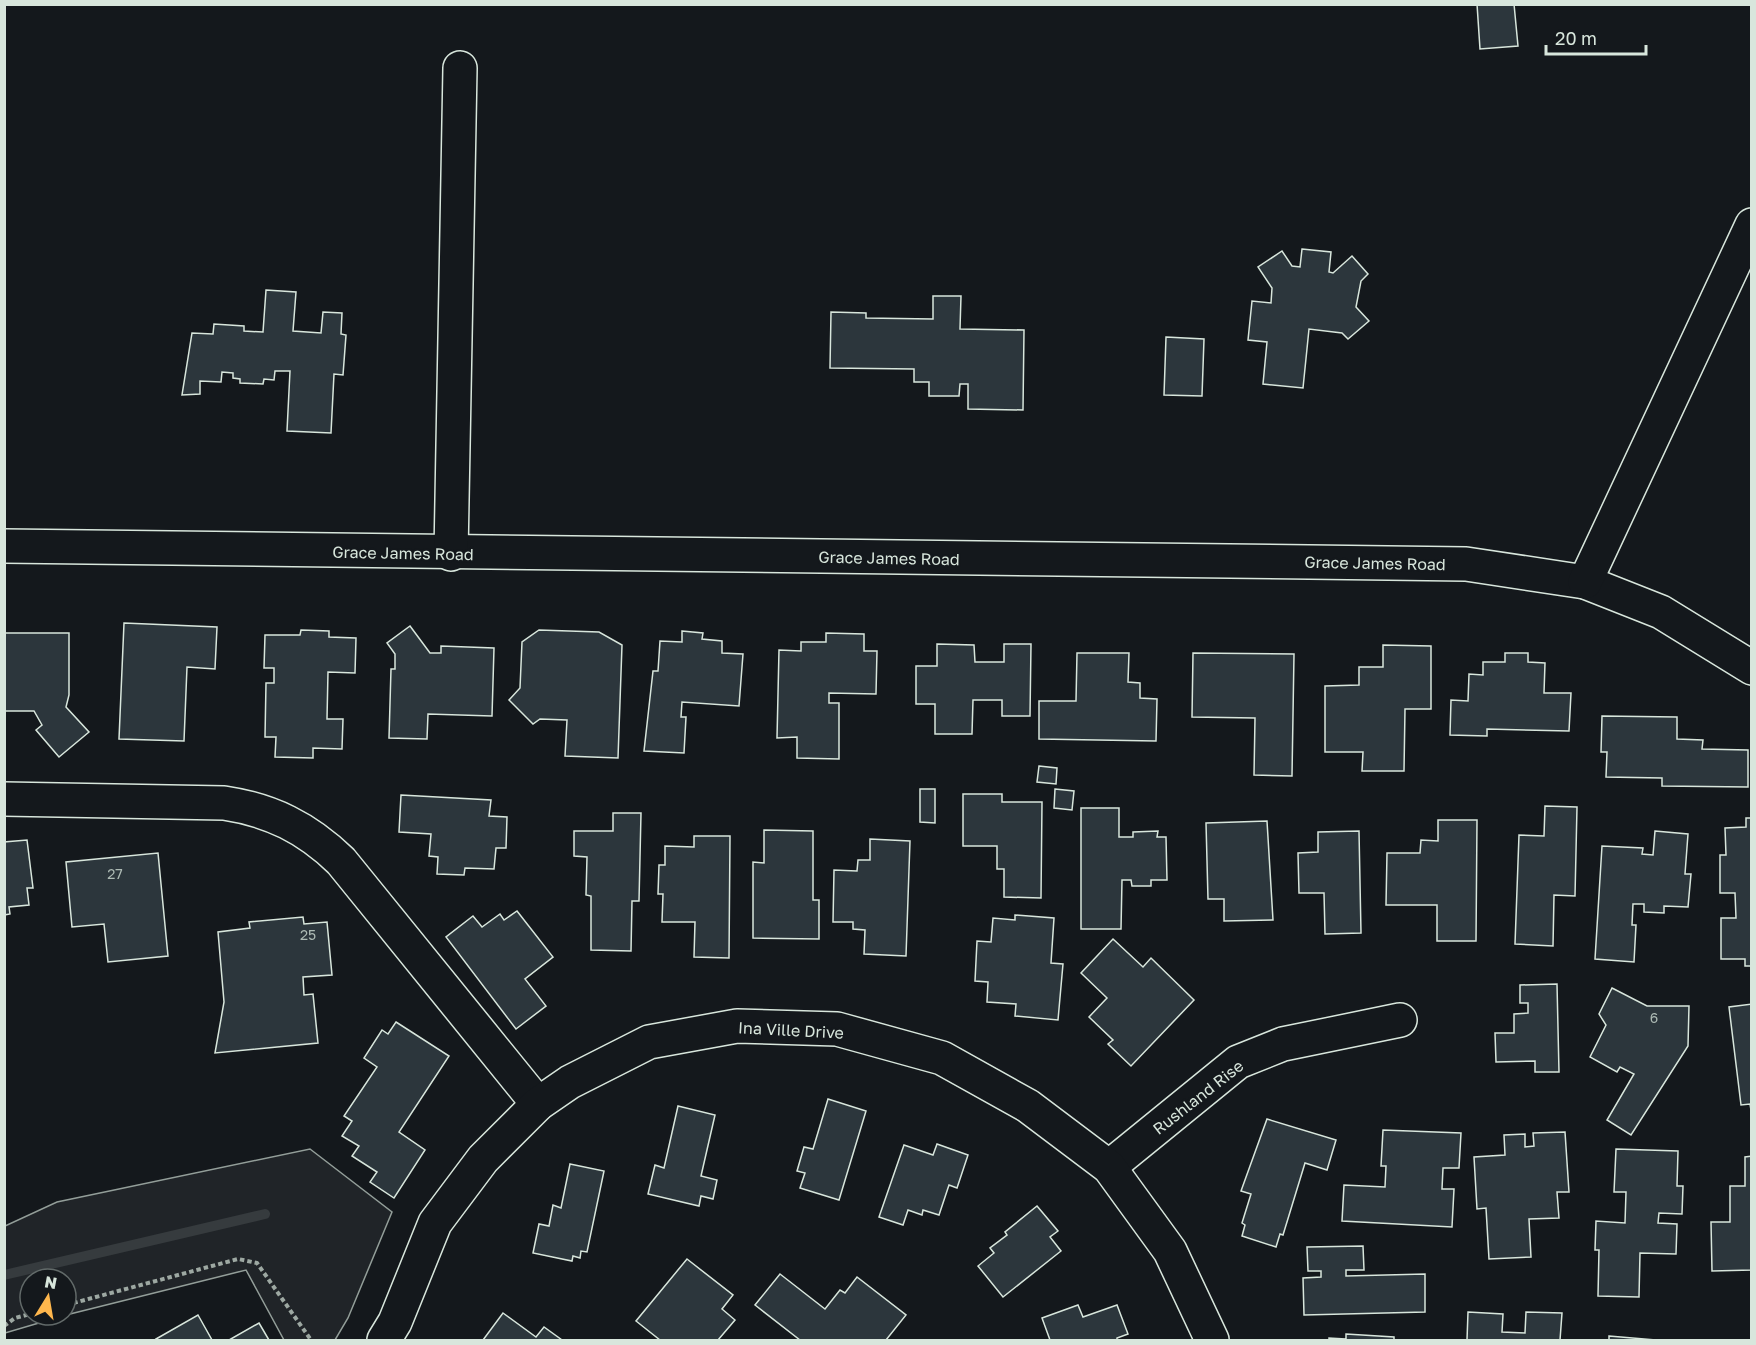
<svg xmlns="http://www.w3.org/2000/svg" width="1756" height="1345" font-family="'Golos Text',sans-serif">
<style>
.green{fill:#202428;stroke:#939e99;stroke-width:1.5}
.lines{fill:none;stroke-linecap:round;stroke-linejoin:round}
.stream{stroke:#363b3e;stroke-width:10}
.building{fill:#2c363c;stroke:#d8e6dc;stroke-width:1.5}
.minor-casing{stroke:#d8e6dc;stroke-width:36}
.path{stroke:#9da8a2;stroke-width:4;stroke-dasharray:4.5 3;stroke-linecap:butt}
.minor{stroke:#14181c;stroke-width:33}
.labels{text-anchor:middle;stroke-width:4.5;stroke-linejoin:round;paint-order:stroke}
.number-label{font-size:14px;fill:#adbab4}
.street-label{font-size:16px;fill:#d8e6dc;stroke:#14181c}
</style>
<rect width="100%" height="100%" fill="#14181c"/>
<path class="green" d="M310,1149L392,1212L348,1318L335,1340H284L246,1270L66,1315V1279H30V1315H66L5,1333V1226L57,1202Z"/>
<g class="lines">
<path class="stream" d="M4,1275L265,1214"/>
</g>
<g class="building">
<path d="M1477,4H1514L1518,46L1480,49Z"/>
<path d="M1302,249L1331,252L1329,272L1333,273L1352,256L1368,274L1361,281L1356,307L1369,321L1348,339L1342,333L1309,329L1303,388L1263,384L1267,342L1248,340L1252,301L1271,303L1272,288L1258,267L1282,251L1292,266L1300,267Z"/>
<path d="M266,290L296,292L293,331L321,333L323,312L342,313L341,334L346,335L343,375L334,374L331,433L287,431L290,371H275L274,380L264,379L263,384L240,383V379L233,378V373L222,372L221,382L200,381V394L182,395L192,333L213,334L214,324L244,326V331L263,332Z"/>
<path d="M933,296H961L960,329L1024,330L1023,410L968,409V384H960L959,396H929V382H914V369L830,368L831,312L866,313V318L933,319Z"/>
<path d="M1166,337L1204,339L1202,396L1164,395Z"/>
<path d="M124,623L217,627L215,669L187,667L184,741L119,739Z"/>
<path d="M410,626L430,653H441V646L494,648L492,716L428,714L427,739L389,738L391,669H395V654L387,643Z"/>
<path d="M301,630L329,631V637L356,638L355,673L328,672L327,719H343L342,749L313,748V758L275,757L276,737H265L266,683H274V668H264L265,635H300Z"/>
<path d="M539,630L599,632L622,645L618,758L565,756L567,720L540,719L533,724L509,700L520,688L522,642Z"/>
<path d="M682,631L703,633L702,639L722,641V653L743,654L739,706L682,702L681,717H686L684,753L644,751L653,671H658L660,641L682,642Z"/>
<path d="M5,633H69V695L66,707L89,732L59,757L36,730L42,725L34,711H4Z"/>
<path d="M826,633L864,634V651H877L876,694L829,693V703H839V759L797,758V737L777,738L779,650L801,651V642H826Z"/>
<path d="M937,644L974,645L975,662H1004V644H1031L1030,716H1002V700H973L972,734H935V704H916V666H937Z"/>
<path d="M1383,645L1431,646V709H1405L1404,771H1362L1363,752H1325V686L1359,685V667H1383Z"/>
<path d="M1077,653H1129L1128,682L1140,683V698L1157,699L1156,741L1039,739V701H1076Z"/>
<path d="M1193,653L1294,654L1292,776L1254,775L1255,718L1192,717Z"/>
<path d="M1505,653H1528V662L1545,663L1544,693H1571L1569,731L1487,729V736L1450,735L1451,700L1468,701L1469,674L1483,675V662H1505Z"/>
<path d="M1602,716L1677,717V739L1703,740L1702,749L1748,750V787L1662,786V778L1606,777L1607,752H1601Z"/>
<path d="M1039,766L1057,768L1056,784L1037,782Z"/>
<path d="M920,789H935V823L920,822Z"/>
<path d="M1055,789L1074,791L1072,810L1054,808Z"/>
<path d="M963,794H1002V802H1042L1041,898L1004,897V869H997V846H963Z"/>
<path d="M401,795L491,800L489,816L507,817L506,848H496L494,869L465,868L464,875L437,874L438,857L429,856L431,834L399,832Z"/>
<path d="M1545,806L1577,807L1575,896L1554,895L1553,946L1515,944L1519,835L1544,836Z"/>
<path d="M1081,808H1119V837H1133V832L1158,831L1157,837H1166L1167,880H1151V886H1132L1131,880H1122L1121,929H1081Z"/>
<path d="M613,813H641L639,901H632L631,951L591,950V896L586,895L587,857L574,856V831H613Z"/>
<path d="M1746,818H1752V966H1745V959H1721V918H1736L1735,893H1720V855H1726L1725,828L1746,827Z"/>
<path d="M1438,820H1477L1476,941H1437V905H1386L1387,853H1420L1421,840L1438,841Z"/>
<path d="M1267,821L1273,920L1224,921V899H1208L1206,823Z"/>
<path d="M764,830L813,831V900H819V939L753,938V862L764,863Z"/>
<path d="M1359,831L1361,933L1325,934L1324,893H1299L1298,853L1318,852V832Z"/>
<path d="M1655,831L1688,834L1685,874H1691L1688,907L1664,906V913L1644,912V904H1633L1632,925H1636L1634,962L1595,959L1602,846L1643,848L1642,854L1653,855Z"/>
<path d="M694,836H730L729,958L694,957L695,922H662L663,894H658L659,865H665V846L694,847Z"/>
<path d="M870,839L910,841L906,956L864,954L865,930L853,929V922H833L834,870L857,871L858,860H870Z"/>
<path d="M27,840L33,888H27L29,905L9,907L10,914L4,915V842Z"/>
<path d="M158,853L168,956L108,962L104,924L72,927L66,862Z"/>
<path d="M517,911L553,957L525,979L546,1006L516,1029L446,937L473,916L482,927L500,914L504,920Z"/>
<path d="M1015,915L1054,918L1051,963L1063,964L1058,1020L1015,1016L1016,1004L987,1002L988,982L975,981L977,941L991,942L993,918L1015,920Z"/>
<path d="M303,917L304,924L327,922L332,975L303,977L304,995L313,994L318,1043L215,1053L224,1002L218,932L250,928L249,922Z"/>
<path d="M1113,939L1143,967L1151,958L1194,1000L1131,1066L1108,1044L1113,1040L1089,1017L1107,998L1081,973Z"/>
<path d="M1557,984L1559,1072H1535V1061L1496,1062L1495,1033H1514V1014L1528,1013V1003H1520V985Z"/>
<path d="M1612,988L1647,1006H1689L1688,1046L1631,1135L1607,1120L1634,1074L1620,1067L1617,1072L1590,1057L1606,1025L1599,1014Z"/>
<path d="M1752,1004V1117L1750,1104L1741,1105L1729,1007Z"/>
<path d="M396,1022L449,1056L399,1132L425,1150L394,1198L370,1182L377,1172L352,1156L359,1146L342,1136L352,1121L344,1116L377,1067L364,1058L382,1030L388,1034Z"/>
<path d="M828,1099L866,1111L839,1200L800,1188L805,1173L797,1171L804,1147L813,1149Z"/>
<path d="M678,1106L715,1115L701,1176L717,1180L713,1199L701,1196L699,1206L648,1194L655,1165L664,1168Z"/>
<path d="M1267,1119L1336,1140L1327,1170L1305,1163L1283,1235L1280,1234L1276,1247L1242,1236L1245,1225L1242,1223L1251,1194L1241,1191Z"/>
<path d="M1383,1130L1461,1133L1459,1168H1443L1442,1189H1454L1452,1227L1342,1221L1344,1185L1385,1187L1386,1166H1381Z"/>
<path d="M1565,1132L1569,1192H1557L1559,1218L1529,1219L1531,1257L1489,1259L1486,1208L1477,1209L1474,1157L1505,1155L1504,1135L1525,1134V1147L1534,1146L1533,1133Z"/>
<path d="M937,1144L968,1155L957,1188L949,1185L939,1215L923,1210L922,1215L908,1210L903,1225L879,1217L904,1145L933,1155Z"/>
<path d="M1616,1149L1678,1151L1677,1186H1683L1682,1214L1659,1213L1658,1223L1677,1224L1676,1254L1640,1253L1639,1297L1598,1296L1599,1250H1595L1596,1221L1625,1223L1626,1192H1614Z"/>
<path d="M1752,1156V1270L1712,1271L1711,1222H1730V1186H1745V1157Z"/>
<path d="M570,1164L604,1171L587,1252L581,1251L580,1258L573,1256L572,1261L533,1253L539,1224L549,1226L553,1205L561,1208Z"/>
<path d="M1037,1206L1058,1231L1050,1237L1061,1251L1003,1297L978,1266L994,1253L990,1248L1007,1235L1005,1232Z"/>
<path d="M1363,1246L1364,1270H1346V1276L1425,1274V1312L1304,1315L1303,1278L1321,1277V1271H1308L1307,1247Z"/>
<path d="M687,1259L733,1295L722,1309L735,1320L718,1340H660L636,1321Z"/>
<path d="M780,1274L825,1309L840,1290L845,1293L857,1277L906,1315L886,1340H800L755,1305Z"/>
<path d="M1078,1305L1083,1317L1117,1305L1128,1334L1117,1338V1340H1050L1042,1318Z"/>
<path d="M1468,1312L1503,1314L1502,1332L1525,1333L1526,1312L1562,1313L1560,1340H1467Z"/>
<path d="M503,1313L536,1337L544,1327L562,1340H483Z"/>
<path d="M198,1315L212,1340H157L156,1339Z"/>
<path d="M259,1323L269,1340H229Z"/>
<path d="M1346,1334L1394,1337V1340H1329V1338L1346,1339Z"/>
<path d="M1609,1336L1656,1340H1609Z"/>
</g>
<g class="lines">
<defs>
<g id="minor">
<path d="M4,546L1466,564L1585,582L1661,612L1752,668"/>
<path d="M451,554L460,68"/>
<path d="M1585,582L1752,225"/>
<path d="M4,799L224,803C271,810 307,828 341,861L538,1104"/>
<path d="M1109,1167L1238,1062L1283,1044L1400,1020"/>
<path d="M384,1340L395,1322L435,1223L483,1159L538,1104L570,1082L649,1042L737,1026L837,1029L942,1058L1028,1106L1109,1167L1170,1251L1212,1340"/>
</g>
</defs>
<use href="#minor" class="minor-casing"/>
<g class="path">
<path d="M66,1305L238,1259L257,1263L311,1340"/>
<path d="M4,1326L15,1318L30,1314"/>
</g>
<use href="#minor" class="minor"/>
</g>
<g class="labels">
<g class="number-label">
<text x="115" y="879">27</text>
<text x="308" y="940">25</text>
<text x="1654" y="1023">6</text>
</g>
<g class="street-label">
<text transform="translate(403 553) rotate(1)" y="6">Grace James Road</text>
<text transform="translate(889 558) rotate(1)" y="6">Grace James Road</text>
<text transform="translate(1375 563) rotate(1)" y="6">Grace James Road</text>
<text transform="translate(791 1030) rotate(3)" y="6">Ina Ville Drive</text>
<text transform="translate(1198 1097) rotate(-38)" y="6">Rushland Rise</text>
</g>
</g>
<rect width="1756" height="1345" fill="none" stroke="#d8e6dc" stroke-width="12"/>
<g transform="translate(48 1297) rotate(11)"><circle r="28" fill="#14181c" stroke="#626a69" stroke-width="1.5"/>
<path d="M0-4.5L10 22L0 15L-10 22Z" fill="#ffb74d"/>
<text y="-9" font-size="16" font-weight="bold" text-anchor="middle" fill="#d8e6dc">N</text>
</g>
<path d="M1546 45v9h100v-9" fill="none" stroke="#d8e6dc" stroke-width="3"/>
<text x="1555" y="45" font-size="18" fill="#d8e6dc" stroke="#14181c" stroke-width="4.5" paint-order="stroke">20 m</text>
</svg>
